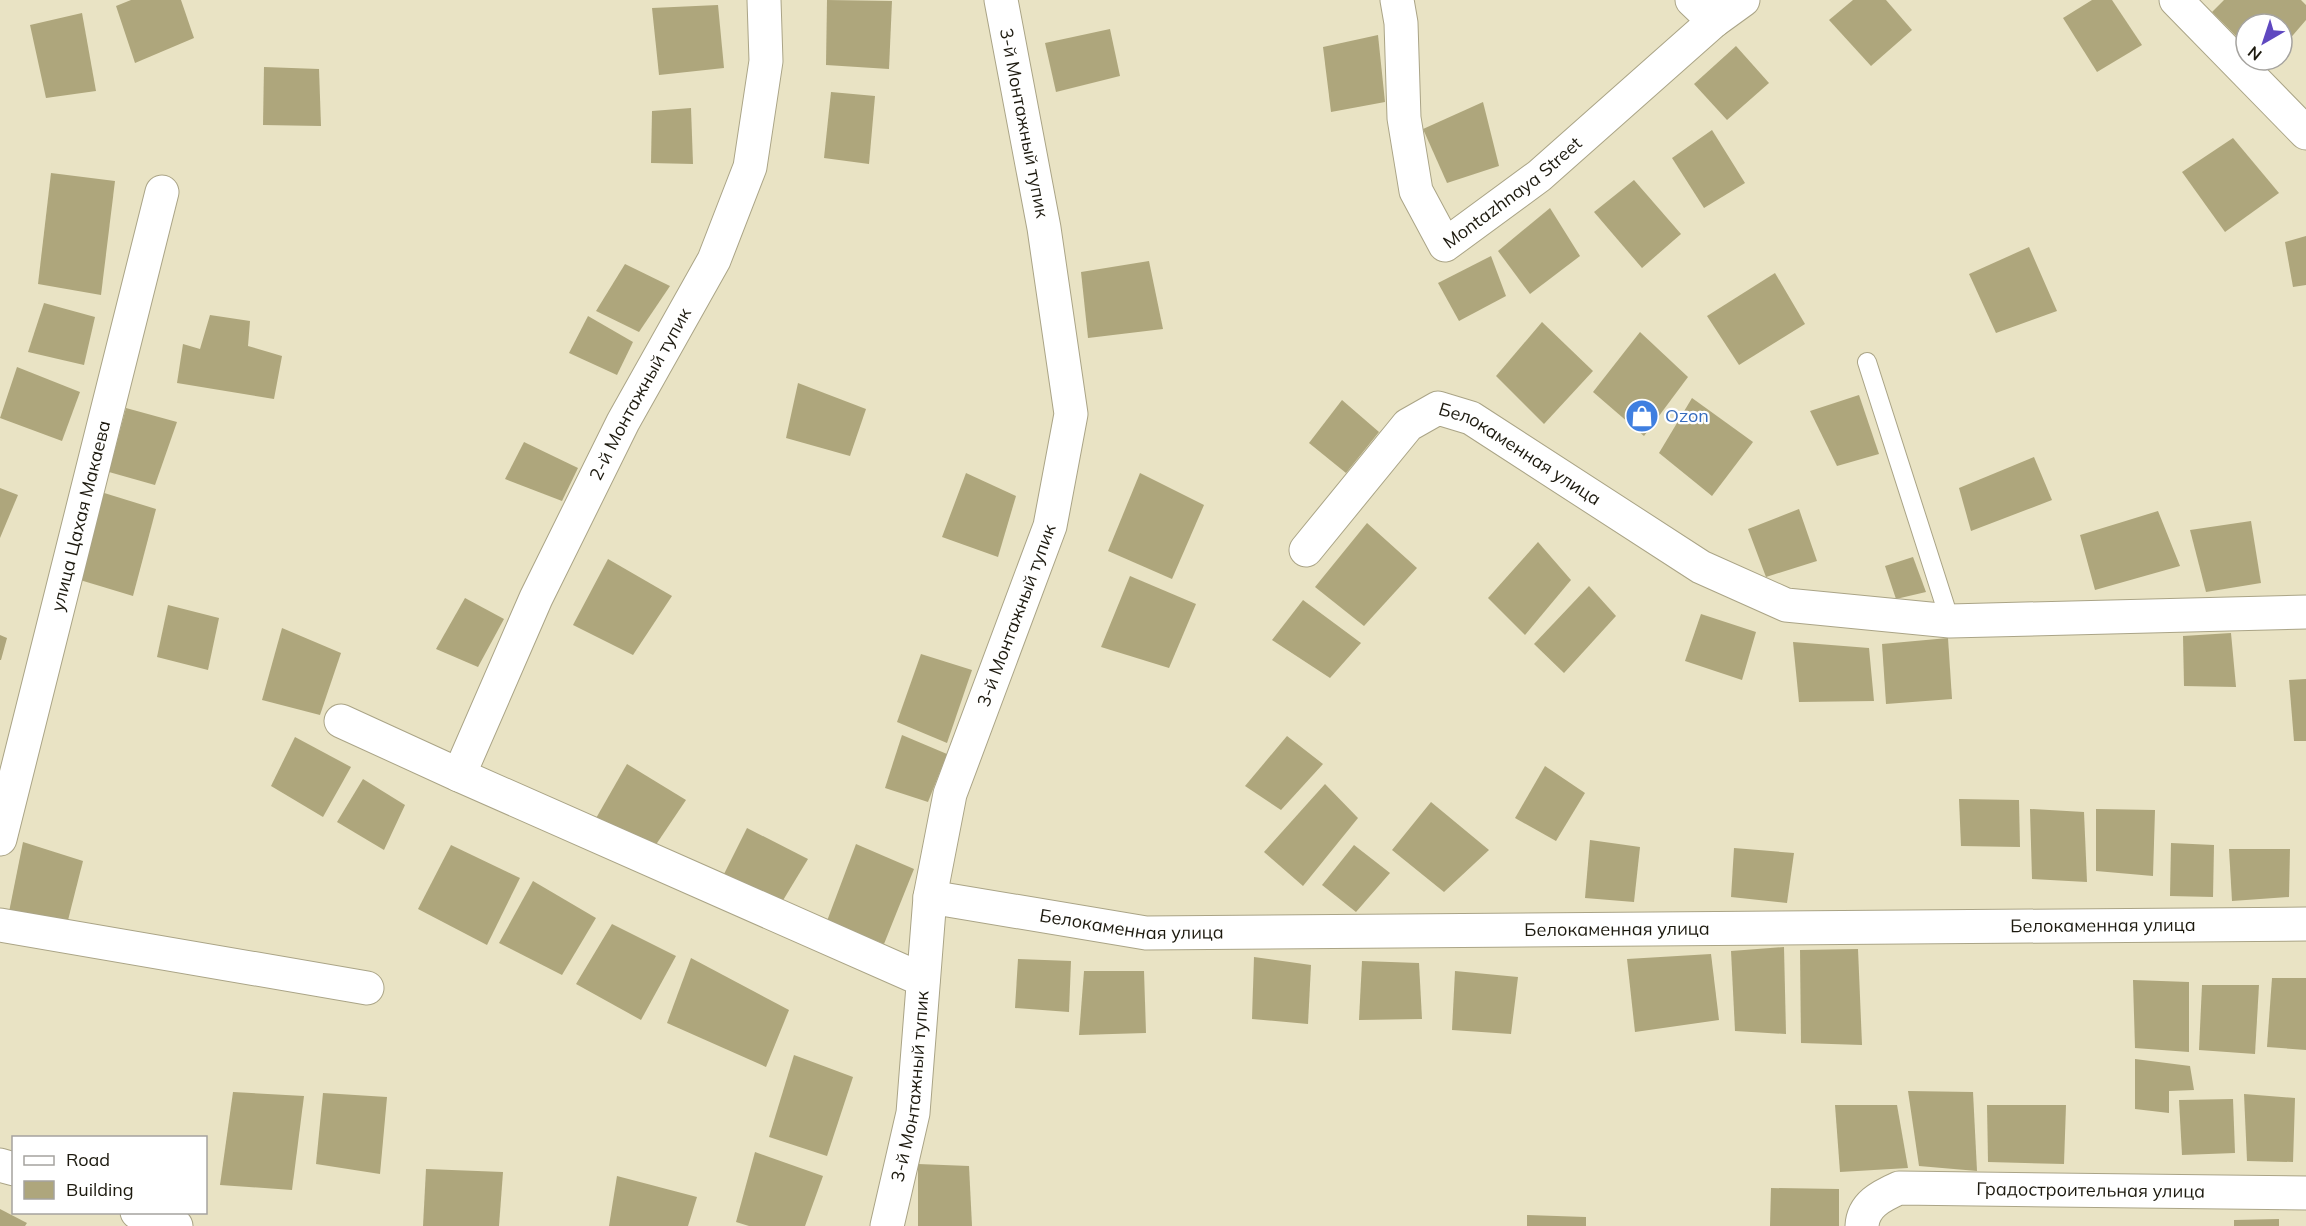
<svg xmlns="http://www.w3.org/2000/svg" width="2306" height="1226" font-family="Mulish,sans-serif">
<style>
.building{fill:#aea67c}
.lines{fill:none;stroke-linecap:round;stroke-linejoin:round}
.lane-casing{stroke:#aaa486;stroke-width:20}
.street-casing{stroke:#aaa486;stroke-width:35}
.lane{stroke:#fff;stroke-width:18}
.street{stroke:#fff;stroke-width:33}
.labels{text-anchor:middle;stroke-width:4.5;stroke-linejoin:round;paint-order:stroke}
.street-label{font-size:18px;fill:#1d1a0f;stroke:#fff}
.shop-label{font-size:18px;fill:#366cbe;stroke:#fff;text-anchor:start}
</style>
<rect width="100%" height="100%" fill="#e9e3c4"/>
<g class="building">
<path d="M131,0H181L194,38L135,63L116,6Z"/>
<path d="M827,0L892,1L889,69L826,65Z"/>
<path d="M1853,0H1886L1912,30L1871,66L1829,20Z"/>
<path d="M2092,0H2112L2142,45L2097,72L2063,18Z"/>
<path d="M2224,0H2301L2306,5V20L2282,48V24H2246V46L2212,12Z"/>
<path d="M718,5L724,68L659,75L652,8Z"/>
<path d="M82,13L96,91L46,98L30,25Z"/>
<path d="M1110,29L1120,76L1056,92L1045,43Z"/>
<path d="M1378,35L1385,102L1331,112L1323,47Z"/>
<path d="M1736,46L1769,83L1727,120L1694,84Z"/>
<path d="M264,67L319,69L321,126L263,125Z"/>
<path d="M831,92L875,96L869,164L824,158Z"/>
<path d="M1483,102L1499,166L1447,183L1423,129Z"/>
<path d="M691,108L693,164L651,163L652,111Z"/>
<path d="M1712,130L1745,183L1704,208L1672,158Z"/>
<path d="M2233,138L2279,193L2225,232L2182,172Z"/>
<path d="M51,173L115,181L101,295L38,284Z"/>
<path d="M1634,180L1681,234L1642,268L1594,212Z"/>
<path d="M1550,208L1580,256L1530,294L1498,251Z"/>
<path d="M2306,236V285L2293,287L2285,242Z"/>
<path d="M2029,247L2057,311L1996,333L1969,274Z"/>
<path d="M1491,256L1506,296L1459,321L1438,283Z"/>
<path d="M1149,261L1163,329L1088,338L1081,272Z"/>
<path d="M625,264L670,286L639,332L596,311Z"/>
<path d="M1775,273L1805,324L1739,365L1707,316Z"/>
<path d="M44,303L95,317L84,365L28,352Z"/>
<path d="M210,315L250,321L248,346L282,356L274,399L177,383L183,344L200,349Z"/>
<path d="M588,316L633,342L617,375L569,353Z"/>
<path d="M1542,322L1593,371L1544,424L1496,376Z"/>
<path d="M1640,332L1688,377L1644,436L1593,392Z"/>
<path d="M17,367L80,392L62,441L0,418Z"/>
<path d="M798,383L866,409L850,456L786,438Z"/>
<path d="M1859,395L1879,454L1837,466L1810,411Z"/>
<path d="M1692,398L1753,442L1712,496L1659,453Z"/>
<path d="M1342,400L1379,432L1346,473L1309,443Z"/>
<path d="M126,408L177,422L155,485L109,472Z"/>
<path d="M524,442L578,468L562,501L505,479Z"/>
<path d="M2034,457L2052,500L1971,531L1959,488Z"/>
<path d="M966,473L1016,496L998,557L942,537Z"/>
<path d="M1140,473L1204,505L1172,579L1108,551Z"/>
<path d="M0,488L18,495L0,538Z"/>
<path d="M101,492L156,509L133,596L80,580Z"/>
<path d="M1799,509L1817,561L1766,577L1748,529Z"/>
<path d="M2158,511L2180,566L2095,590L2080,535Z"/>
<path d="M2251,521L2261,583L2206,592L2190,530Z"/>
<path d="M1367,523L1417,568L1364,626L1315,587Z"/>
<path d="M1538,542L1571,580L1525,635L1488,598Z"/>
<path d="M1913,557L1926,592L1896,599L1885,566Z"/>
<path d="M608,559L672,596L633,655L573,625Z"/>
<path d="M1130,576L1196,604L1169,668L1101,647Z"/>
<path d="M1589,586L1616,616L1564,673L1534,644Z"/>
<path d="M465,598L504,619L478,667L436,649Z"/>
<path d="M1303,600L1361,643L1330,678L1272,640Z"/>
<path d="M168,605L219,618L208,670L157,657Z"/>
<path d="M1701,614L1756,632L1742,680L1685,661Z"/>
<path d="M282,628L341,653L320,715L262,700Z"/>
<path d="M2231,633L2236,687L2184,686L2183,636Z"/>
<path d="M0,635L7,638L1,660H0Z"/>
<path d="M1948,638L1952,699L1886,704L1882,644Z"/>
<path d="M1793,642L1869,648L1874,701L1799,702Z"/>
<path d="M921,654L972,670L947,743L897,722Z"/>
<path d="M2306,679V741H2294L2289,680Z"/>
<path d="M902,735L947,754L928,802L885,788Z"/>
<path d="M1287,736L1323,764L1281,810L1245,786Z"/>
<path d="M295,737L351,767L323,817L271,786Z"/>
<path d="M627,764L686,800L653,849L595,820Z"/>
<path d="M1545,766L1585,793L1556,841L1515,818Z"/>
<path d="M363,779L405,805L384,850L337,822Z"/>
<path d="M1325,784L1358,818L1303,886L1264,852Z"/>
<path d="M1959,799L2019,800L2020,847L1961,846Z"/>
<path d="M1431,802L1489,850L1444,892L1392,850Z"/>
<path d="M2030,809L2084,812L2087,882L2032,879Z"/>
<path d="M2096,809L2155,810L2153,876L2096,871Z"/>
<path d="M747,828L808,859L782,902L724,874Z"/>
<path d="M1590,840L1640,847L1634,902L1585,898Z"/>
<path d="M23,842L83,861L66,928L8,917Z"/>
<path d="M2171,843L2214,845L2213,897L2170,896Z"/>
<path d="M856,844L914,869L884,944L827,921Z"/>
<path d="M451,845L520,878L487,945L418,909Z"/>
<path d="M1354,845L1390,873L1356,912L1322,885Z"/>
<path d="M1734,848L1794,853L1787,903L1731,897Z"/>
<path d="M2229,849H2290L2289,897L2232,901Z"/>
<path d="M533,881L596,918L562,975L499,943Z"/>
<path d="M612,924L676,956L641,1020L576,984Z"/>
<path d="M1784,947L1786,1034L1735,1031L1731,951Z"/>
<path d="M1858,949L1862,1045L1801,1043L1800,950Z"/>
<path d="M1711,954L1719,1020L1635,1032L1627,959Z"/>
<path d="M1254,957L1311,965L1308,1024L1252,1019Z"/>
<path d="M691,958L789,1010L766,1067L667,1023Z"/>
<path d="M1018,959L1071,961L1069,1012L1015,1008Z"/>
<path d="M1362,961L1419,963L1422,1019L1359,1020Z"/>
<path d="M1084,971H1144L1146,1033L1079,1035Z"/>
<path d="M1455,971L1518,977L1511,1034L1452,1030Z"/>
<path d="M2272,978H2306V1050L2267,1047Z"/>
<path d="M2133,980L2189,982V1052L2135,1048Z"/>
<path d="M2202,985H2259L2255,1054L2199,1050Z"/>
<path d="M794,1055L853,1077L827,1156L769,1137Z"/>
<path d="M2135,1059L2190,1066L2194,1090L2169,1091V1113L2135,1109Z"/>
<path d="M1908,1091L1973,1092L1977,1171L1919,1166Z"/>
<path d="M233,1092L304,1096L292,1190L220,1185Z"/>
<path d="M323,1093L387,1097L380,1174L316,1164Z"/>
<path d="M2244,1094L2295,1098L2293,1162L2247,1161Z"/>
<path d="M2233,1099L2235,1153L2182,1155L2179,1100Z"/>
<path d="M1835,1105H1897L1908,1168L1840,1172Z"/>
<path d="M1987,1105H2066L2064,1164L1988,1162Z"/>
<path d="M755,1152L823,1176L805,1226H749L736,1222Z"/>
<path d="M918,1164L969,1166L972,1226H918Z"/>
<path d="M426,1169L503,1172L499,1226H423Z"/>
<path d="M617,1176L697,1197L688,1226H609Z"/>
<path d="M1771,1188L1839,1189V1226H1770Z"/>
<path d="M0,1209L27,1223L25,1226H0Z"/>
<path d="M1527,1215L1586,1217V1226H1527Z"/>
<path d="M2279,1219V1226H2234V1220Z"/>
</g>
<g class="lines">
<defs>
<path id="lane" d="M1867,362L1950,621"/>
<g id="street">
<path id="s1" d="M1397,0L1401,23L1404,118L1416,191L1445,245L1539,176L1714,21"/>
<path d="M1692,0L1714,21L1743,0"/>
<path d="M2176,0L2306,133"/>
<path id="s2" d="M1306,550L1408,425L1438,408L1471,418L1701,567L1786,605L1950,621L2306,612"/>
<path d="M341,721L459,775L923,980"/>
<path id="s3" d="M459,775L536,598L623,422L714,260L750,167L766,61L764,0"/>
<path id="s4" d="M0,839L162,192"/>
<path id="s5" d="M930,897L1146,933L2306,924"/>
<path d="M0,925L367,988"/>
<path d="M0,1165L14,1169"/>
<path d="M137,1212L176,1226"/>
<path id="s6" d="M887,1226L913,1113L930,897L950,794L1050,526L1071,414L1044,228L1001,0"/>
<path id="s7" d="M1862,1226C1863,1205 1881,1196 1899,1188L2306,1193"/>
</g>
</defs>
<use href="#lane" class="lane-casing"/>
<use href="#street" class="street-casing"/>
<use href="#lane" class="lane"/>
<use href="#street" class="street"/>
</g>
<defs>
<symbol id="shop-disc" viewBox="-11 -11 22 22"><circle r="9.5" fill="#3f7fe0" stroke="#fff"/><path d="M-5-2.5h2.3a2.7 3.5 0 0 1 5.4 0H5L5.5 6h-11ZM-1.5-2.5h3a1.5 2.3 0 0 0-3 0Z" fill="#fff"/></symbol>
</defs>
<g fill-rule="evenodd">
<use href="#shop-disc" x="1623" y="397" width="38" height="38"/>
</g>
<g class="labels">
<g class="street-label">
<text transform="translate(1024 123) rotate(79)" y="6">3-й Монтажный тупик</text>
<text dy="6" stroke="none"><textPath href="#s1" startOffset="339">Montazhnaya Street</textPath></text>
<text dy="6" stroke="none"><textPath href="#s3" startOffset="422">2-й Монтажный тупик</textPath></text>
<text dy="6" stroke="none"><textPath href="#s2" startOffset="290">Белокаменная улица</textPath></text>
<text dy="6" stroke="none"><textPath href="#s4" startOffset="333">улица Цахая Макаева</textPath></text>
<text dy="6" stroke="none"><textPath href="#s6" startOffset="628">3-й Монтажный тупик</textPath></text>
<text dy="6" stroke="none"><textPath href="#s5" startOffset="204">Белокаменная улица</textPath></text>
<text dy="6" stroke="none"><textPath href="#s5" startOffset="1176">Белокаменная улица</textPath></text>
<text dy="6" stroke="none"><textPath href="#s5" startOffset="690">Белокаменная улица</textPath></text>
<text dy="6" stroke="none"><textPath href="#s6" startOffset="142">3-й Монтажный тупик</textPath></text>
<text dy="6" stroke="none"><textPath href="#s7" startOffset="248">Градостроительная улица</textPath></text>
</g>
<g class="shop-label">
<text x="1665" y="422">Ozon</text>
</g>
</g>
<rect x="12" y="1136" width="195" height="78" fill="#ffffff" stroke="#a5a39f" stroke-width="1.5"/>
<rect x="24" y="1156" width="30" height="9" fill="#ffffff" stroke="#a5a39f" stroke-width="1.5"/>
<text x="66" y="1166" font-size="18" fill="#1d1a0f">Road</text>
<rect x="24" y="1181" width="30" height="18" fill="#aea67c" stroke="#a5a39f" stroke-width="1.5"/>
<text x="66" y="1196" font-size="18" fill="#1d1a0f">Building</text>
<g transform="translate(2264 42) rotate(219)"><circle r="28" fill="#ffffff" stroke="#a5a39f" stroke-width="1.5"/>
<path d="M0-4.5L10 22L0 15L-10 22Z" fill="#5f48c0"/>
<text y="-9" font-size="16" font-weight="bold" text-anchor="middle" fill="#1d1a0f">N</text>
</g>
</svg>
